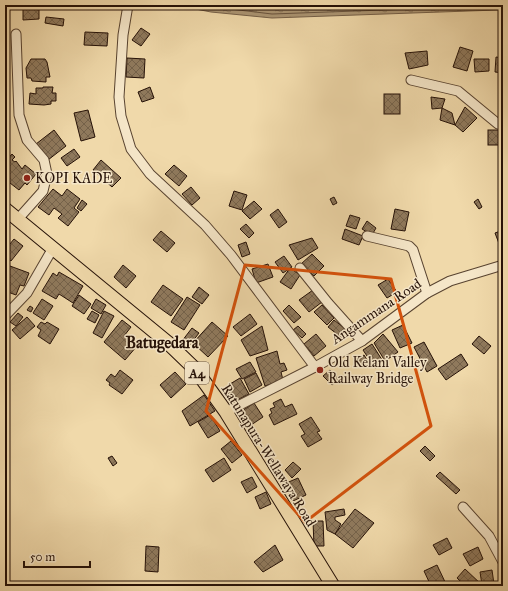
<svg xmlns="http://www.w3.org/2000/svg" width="508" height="591" font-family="'IM FELL Great Primer',serif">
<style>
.water{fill:url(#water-ripples);stroke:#756048}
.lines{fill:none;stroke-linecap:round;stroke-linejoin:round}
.shore{stroke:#68533d;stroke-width:1}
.building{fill:url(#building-cross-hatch);stroke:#251107}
.minor-casing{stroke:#584330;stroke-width:11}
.highway-casing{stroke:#251107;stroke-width:15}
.minor{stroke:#f5e6c8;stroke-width:9}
.highway{stroke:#f0d9aa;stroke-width:13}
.marked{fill:none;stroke:#d4520c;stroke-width:3;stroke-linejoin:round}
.poi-dot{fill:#8f2418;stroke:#f5e6c8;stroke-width:1.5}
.labels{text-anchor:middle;stroke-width:3;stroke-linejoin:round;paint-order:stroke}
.shield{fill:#f5e6c8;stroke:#635141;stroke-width:1}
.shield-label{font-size:13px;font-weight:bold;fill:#251107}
.poi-label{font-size:14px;fill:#251107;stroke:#f5e6c8;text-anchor:start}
.street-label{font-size:14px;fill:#251107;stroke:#f5e6c8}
.quarter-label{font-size:16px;font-weight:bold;fill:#251107;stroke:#f5e6c8}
</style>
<defs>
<pattern id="water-ripples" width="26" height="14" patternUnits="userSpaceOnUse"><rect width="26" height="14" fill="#ab9573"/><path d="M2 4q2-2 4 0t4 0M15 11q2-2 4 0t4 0" fill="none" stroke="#8b785c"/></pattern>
<pattern id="building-cross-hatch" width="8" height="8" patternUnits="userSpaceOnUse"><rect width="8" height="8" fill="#8f795c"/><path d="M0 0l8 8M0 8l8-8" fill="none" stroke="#75624a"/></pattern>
</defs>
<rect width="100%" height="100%" fill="#f0d9aa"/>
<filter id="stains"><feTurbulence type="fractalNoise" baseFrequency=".005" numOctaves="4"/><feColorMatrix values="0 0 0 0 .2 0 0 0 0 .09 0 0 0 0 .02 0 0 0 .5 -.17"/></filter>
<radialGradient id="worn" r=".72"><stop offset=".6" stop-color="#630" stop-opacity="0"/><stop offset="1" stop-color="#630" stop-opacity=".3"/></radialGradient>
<path class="water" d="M175,5H503V8L497,10L272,18L211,12Z"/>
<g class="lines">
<g class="shore">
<path d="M197,5L272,14L496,6L501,5"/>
<path d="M235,5L272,9L384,5"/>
</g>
</g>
<g class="building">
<rect x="5" y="5" width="3" height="6"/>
<path d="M23,5H39V19L23,20Z"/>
<path d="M46,17L64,19L63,26L45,23Z"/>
<path d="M141,28L150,34L141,46L132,40Z"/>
<path d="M85,32L108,33L107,46L84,45Z"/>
<path d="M460,47L473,51L467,71L453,67Z"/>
<path d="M427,51L428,65L409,69L405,53Z"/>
<path d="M496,57L503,58V73L495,72Z"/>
<path d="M127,58L145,59L144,78L126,77Z"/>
<path d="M31,59H45L47,62L50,77H46V82L32,81L31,78H27L26,68Z"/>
<path d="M474,59H489V71L475,72Z"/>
<rect x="5" y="87" width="4" height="15"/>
<path d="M43,87H53L52,93H56V101H51V104L44,105L29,104L30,93L36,94V88H43Z"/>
<path d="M150,87L154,98L142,102L138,92Z"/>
<rect x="384" y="94" width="16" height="20"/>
<path d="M431,97L445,99L442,108L432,109Z"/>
<path d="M465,107L477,118L463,132L455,125Z"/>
<path d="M442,108L452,113L455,125L440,120Z"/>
<path d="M88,110L95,137L81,141L74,113Z"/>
<path d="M54,130L66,146L48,160L36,144Z"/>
<rect x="488" y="130" width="11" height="15"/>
<path d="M74,149L80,157L67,166L61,158Z"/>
<path d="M12,154L15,157L12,160L15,162L16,161L22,169L25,165L36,174L27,185L25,183L19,190L10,183L5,188V162Z"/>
<path d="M101,160L121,178L112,187L93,170Z"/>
<path d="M174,165L187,176L179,186L165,174Z"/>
<path d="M191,187L200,198L192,205L182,194Z"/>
<path d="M53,189L62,196L67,189L80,199L74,208L79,212L68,226L58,218L62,214L54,208L49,215L38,207Z"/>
<path d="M234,191L247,195L242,210L229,206Z"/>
<path d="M334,197L337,203L333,205L330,199Z"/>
<path d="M478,199L482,207L479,209L474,202Z"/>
<path d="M82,200L87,204L81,211L77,208Z"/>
<path d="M254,201L262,209L250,219L242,211Z"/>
<path d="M278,209L287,222L279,228L270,215Z"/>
<path d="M395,209L409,212L405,231L391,229Z"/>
<path d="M350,215L360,218L356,229L346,226Z"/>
<path d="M367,221L376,228L372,235L362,229Z"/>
<path d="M5,223L10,226L5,233Z"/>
<path d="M246,224L254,233L249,238L240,229Z"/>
<path d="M345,229L363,236L359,245L342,239Z"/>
<path d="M503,230V254L495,233Z"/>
<path d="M161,231L175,243L167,252L153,240Z"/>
<path d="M312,238L318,248L298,260L289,245Z"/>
<path d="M14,239L23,246L11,261L5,256V250Z"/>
<path d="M246,242L250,254L242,257L238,245Z"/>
<path d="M312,254L324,266L314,276L301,264Z"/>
<path d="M284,256L292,267L283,273L275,262Z"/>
<path d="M268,264L273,277L256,283L252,269Z"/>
<path d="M123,265L136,276L126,288L114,277Z"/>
<path d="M5,266L9,267L10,266L29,273L24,286L20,285L16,295L5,291V278L7,272H5Z"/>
<path d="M290,268L300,275L291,289L280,282Z"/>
<path d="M59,272L83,286L73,303L59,294L56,299L42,291L53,273L57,276Z"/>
<path d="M388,279L397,292L387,298L378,285Z"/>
<path d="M163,285L183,299L171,316L151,302Z"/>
<path d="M199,287L209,295L202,304L192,297Z"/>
<path d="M313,290L322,302L309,312L299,300Z"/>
<path d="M79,295L91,304L84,314L72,306Z"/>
<path d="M187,297L200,305L184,330L171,322Z"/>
<path d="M42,299L53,306L44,320L33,313Z"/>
<path d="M96,299L106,305L101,314L91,308Z"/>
<path d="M289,305L301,317L294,323L283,311Z"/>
<path d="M322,305L334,318L327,325L314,312Z"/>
<path d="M30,306L33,308L31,312L27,310Z"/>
<path d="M92,311L99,315L95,323L87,319Z"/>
<path d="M104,311L114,316L102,338L93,333Z"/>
<path d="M18,313L23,317L16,326L10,322Z"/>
<path d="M250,314L257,324L241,336L233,327Z"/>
<path d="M27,317L35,326L20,339L12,330Z"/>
<path d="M122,320L131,327L124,336L137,346L125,360L104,342Z"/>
<path d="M334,320L348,331L342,338L328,327Z"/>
<path d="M41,322L45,324L47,322L59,329L50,344L38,336L41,330L37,327Z"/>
<path d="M212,322L228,336L208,357L193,343Z"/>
<path d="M403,325L412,343L400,348L392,330Z"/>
<path d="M262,326L268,350L250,356L241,340Z"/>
<path d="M298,326L306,334L302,338L293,330Z"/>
<path d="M192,328L199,333L189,346L182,341Z"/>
<path d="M316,334L326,346L314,356L304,344Z"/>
<path d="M383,334L398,352L385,361L374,343Z"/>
<path d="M479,336L491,346L484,354L472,344Z"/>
<path d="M424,342L437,366L427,372L414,347Z"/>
<path d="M372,344L384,363L375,368L363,350Z"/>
<path d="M277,351L280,364L284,363L287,370L281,372L283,380L265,386L256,358Z"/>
<path d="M461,354L468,365L446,380L438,369Z"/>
<path d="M364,355L369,363L362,367L357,359Z"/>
<path d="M250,362L256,372L242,379L236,369Z"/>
<path d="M120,370L133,380L122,394L109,385L110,383L106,380L111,374L115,377Z"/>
<path d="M330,370L339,379L332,385L323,376Z"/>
<path d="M175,372L186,384L171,398L160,385Z"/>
<path d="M256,373L262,385L250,392L244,379Z"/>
<path d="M240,378L249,394L233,402L225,387Z"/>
<path d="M204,395L215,411L190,426L182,411Z"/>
<path d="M281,399L285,407L292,404L297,414L274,425L269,415L272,413L270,409L275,407L273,403Z"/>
<path d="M254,403L263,417L248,427L239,413Z"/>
<path d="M210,415L220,431L208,438L198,422Z"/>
<path d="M311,417L320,431L317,432L322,439L308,447L301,436L305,434L299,424Z"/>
<path d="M231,441L242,455L232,463L221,449Z"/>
<path d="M425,446L435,456L430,461L420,451Z"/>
<path d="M112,456L117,463L113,466L108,458Z"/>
<path d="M224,458L231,470L213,482L205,470Z"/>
<path d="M293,462L301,469L292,478L285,470Z"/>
<path d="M440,472L460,490L456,494L436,476Z"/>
<path d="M252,477L257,487L247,493L241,482Z"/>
<path d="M298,478L306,495L293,501L284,484Z"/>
<path d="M266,492L271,504L260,509L255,497Z"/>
<path d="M344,509L345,515L335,517V520L341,524L335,534L327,530L325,512Z"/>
<path d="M355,509L374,523L353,548L335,534Z"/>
<path d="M313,521H323L324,546H314Z"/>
<path d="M447,538L452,548L439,555L433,545Z"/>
<path d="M275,545L283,560L263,572L254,562Z"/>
<path d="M146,546L159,547L158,572L145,571Z"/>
<path d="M478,547L483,559L470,566L463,554Z"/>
<path d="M437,565L447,586H431L424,571Z"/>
<path d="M465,569L481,584L478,586H465L457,578Z"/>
<path d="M492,570L494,584L482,585L480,572Z"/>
<path d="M185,581L190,586H180Z"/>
</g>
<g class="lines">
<defs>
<g id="minor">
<path d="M128,5L123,35L119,97L121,116L131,149L150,174L205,225L231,255L315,367"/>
<path d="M16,34L19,115L27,140L44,160L47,174L43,191L18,219"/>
<path d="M411,80L458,91L498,124L503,125"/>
<path d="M367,236L409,246L413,250L427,293"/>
<path d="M300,268L328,303L362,341"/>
<path d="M5,316L27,293L53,248"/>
<path d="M226,412L315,367L362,341L427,293L450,281L503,265"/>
<path d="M463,507L489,536L503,562"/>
</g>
<path id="highway" d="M5,209L167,342L195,369L226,412L333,586"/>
</defs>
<use href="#minor" class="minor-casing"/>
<use href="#highway" class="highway-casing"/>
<use href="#minor" class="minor"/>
<use href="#highway" class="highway"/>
</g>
<path class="marked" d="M245,265L391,279L431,426L305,522L206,411Z"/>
<g class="poi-dot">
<circle cx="27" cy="178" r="4"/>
<circle cx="320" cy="370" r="4"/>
</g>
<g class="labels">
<rect class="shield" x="185" y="362" width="24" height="22" rx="3"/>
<g class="shield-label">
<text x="197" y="378">A4</text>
</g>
<g class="poi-label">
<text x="35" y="183">KOPI KADE</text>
<text x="328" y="367">Old Kelani Valley<tspan x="328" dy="16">Railway Bridge</tspan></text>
</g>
<g class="street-label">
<text transform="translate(376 311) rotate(-34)" y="5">Angammana Road</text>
<text transform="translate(269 455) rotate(58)" y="5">Ratunapura-Wellawaya Road</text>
</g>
<g class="quarter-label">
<text x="162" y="348">Batugedara</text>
</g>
</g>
<rect width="508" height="591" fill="none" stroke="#f0d9aa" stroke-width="20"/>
<rect x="6" y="6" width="496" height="579" fill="none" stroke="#251107" stroke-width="2"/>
<rect x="10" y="10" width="488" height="571" fill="none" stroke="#251107"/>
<path d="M24 561v6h66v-6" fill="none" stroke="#251107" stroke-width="2"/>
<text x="30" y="561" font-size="12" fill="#251107" stroke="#f5e6c8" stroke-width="3" paint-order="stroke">50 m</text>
<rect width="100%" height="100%" filter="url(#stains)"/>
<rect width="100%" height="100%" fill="url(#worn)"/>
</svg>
